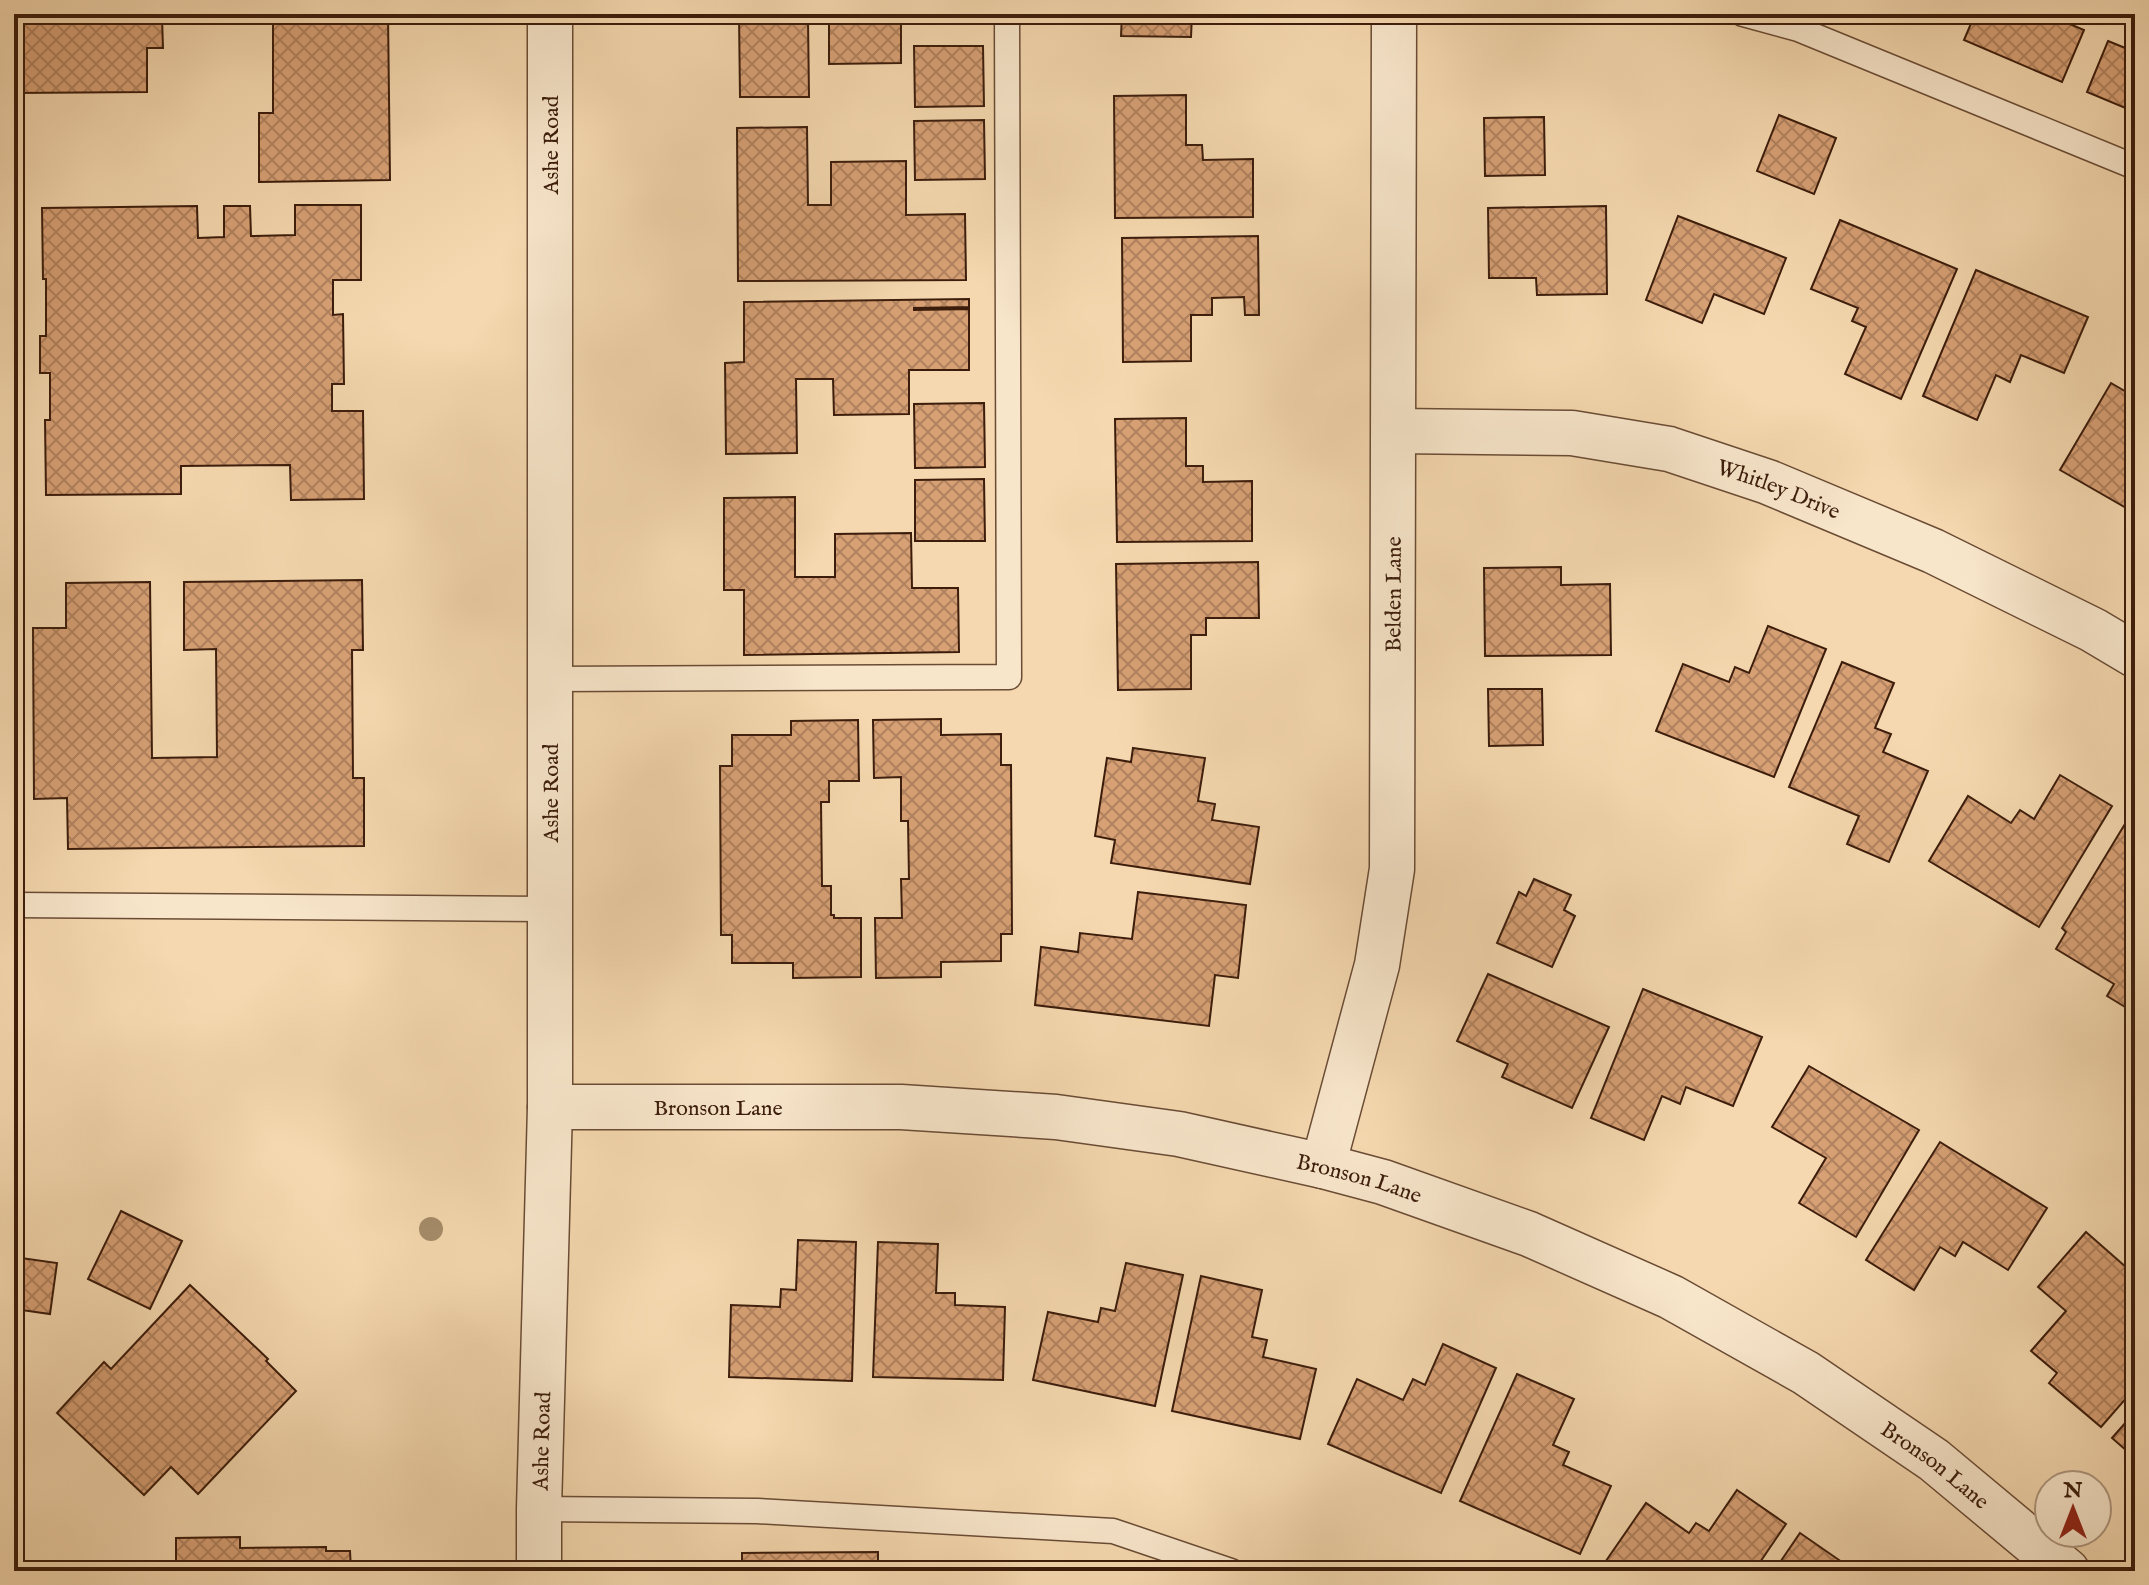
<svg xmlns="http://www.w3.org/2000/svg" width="2149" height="1585" font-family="'IM FELL English',serif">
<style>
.building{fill:url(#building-cross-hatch);stroke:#3c1d0c;stroke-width:2}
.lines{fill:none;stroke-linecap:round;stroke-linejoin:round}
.service-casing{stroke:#6a4c35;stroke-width:27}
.minor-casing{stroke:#6a4c35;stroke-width:47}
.tertiary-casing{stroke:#6a4c35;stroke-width:47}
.service{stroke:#f8e6cb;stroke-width:24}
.minor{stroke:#f8e6cb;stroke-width:44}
.tertiary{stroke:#f8e6cb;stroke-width:44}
.tree{fill:#a58c6a}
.labels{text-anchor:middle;stroke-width:8;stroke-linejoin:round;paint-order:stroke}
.street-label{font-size:22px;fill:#3c1d0c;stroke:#f8e6cb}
</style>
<defs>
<pattern id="building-cross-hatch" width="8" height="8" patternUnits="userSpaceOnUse" patternTransform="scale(2)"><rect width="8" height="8" fill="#d7a075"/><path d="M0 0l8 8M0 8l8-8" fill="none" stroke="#b0825e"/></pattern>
</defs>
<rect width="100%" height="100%" fill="#f5d8af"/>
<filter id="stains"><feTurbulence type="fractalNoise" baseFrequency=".0025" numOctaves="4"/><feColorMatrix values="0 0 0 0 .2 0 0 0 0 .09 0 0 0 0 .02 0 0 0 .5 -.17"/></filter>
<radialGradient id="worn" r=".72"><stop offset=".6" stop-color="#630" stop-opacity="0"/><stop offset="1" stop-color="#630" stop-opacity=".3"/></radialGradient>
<g class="building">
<path d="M14,14H388L390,180L259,182V113H273V16L162,17L163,48H147V92L15,93Z"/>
<path d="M739,14H901V63L829,64V20H808L809,97H740Z"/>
<path d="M1122,14H1192L1191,37L1121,36Z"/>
<path d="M1975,14H2046L2084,30L2062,82L1964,40Z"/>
<path d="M2108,41L2135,52V112L2087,92Z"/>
<path d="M914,46H983L984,106L915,107Z"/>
<path d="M1186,95V145H1202L1203,160L1253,159V217L1115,218L1114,96Z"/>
<path d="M1779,115L1836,138L1814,194L1757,171Z"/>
<path d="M1544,117L1545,175L1485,176L1484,118Z"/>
<path d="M984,120L985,179L915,180L914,121Z"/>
<path d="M807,127L808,205H831V162L906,161V215L965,214L966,280L738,281L737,128Z"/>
<path d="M295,205H361V280H333V315L343,314L344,384H332V411H363L364,499L291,500L290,465L181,466V494L46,495L45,420H50V373H40V336H46V279H43L42,208L197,206L198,238L224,237V206H250L251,236L295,235Z"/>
<path d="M1606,206L1607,294L1537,295L1536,278H1489L1488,208Z"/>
<path d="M1678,216L1786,258L1764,314L1714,294L1702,323L1646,300Z"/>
<path d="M1840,220L1957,269L1901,399L1845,374L1866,327L1852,321L1858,308L1811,289Z"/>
<path d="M1258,236L1259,315H1245L1244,297L1212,298V315H1191V361L1123,362L1122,238Z"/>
<path d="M1976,270L2088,317L2064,373L2021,355L2010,382L1996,375L1977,420L1923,396Z"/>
<path d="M969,299V307L914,308V310L969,309V370H909V414L834,415L833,379H796L797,453L726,454L725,363L744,362V302Z"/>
<path d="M2111,383L2135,397V498L2128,509L2060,470Z"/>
<path d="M984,403L985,467L915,468L914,404Z"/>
<path d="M1186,418V466H1203V482L1252,481V541L1117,542L1115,419Z"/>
<path d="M984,479L985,541H915V480Z"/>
<path d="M795,497V577H835V534L911,533L912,588H958L959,652L744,655V590H724V498Z"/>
<path d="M1258,562L1259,618H1206V635H1191V689L1118,690L1116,564Z"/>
<path d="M1561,567V585L1610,584L1611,655L1485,656L1484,568Z"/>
<path d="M362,580L363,650H352L353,778H364V846L68,849L67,798L34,799L33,628H66V583L150,582L152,758L217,757L216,649L184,650V582Z"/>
<path d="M1768,626L1826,649L1774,777L1656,731L1683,664L1729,682L1735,667L1749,673Z"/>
<path d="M1842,662L1894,683L1875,728L1891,734L1883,752L1928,771L1889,862L1847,844L1859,816L1789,787Z"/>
<path d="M1488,689H1542L1543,745L1489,746Z"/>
<path d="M941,719V735L1001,734V765H1011L1012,934H1001V961L941,962V977L876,978L875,918H902L901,879H909L908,821H901V777L874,778L873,720Z"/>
<path d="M858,720L859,781H829V802H821L822,886H831V915H834V918H861V977L793,978V963H732V935H721L720,766H732V735H791V721Z"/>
<path d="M1133,748L1205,758L1198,801L1215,804L1212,820L1259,827L1250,884L1111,863L1115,840L1095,836L1107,758L1131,762Z"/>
<path d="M2060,775L2112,806L2039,927L1929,861L1968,796L2011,823L2020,810L2034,819Z"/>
<path d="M2134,809H2135V1013L2107,996L2114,984L2056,949L2066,932L2062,928Z"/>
<path d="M1534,879L1571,895L1564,910L1575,916L1552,967L1497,943L1519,892L1526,896Z"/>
<path d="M1138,892L1246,905L1238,978L1215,975L1209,1026L1035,1005L1041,947L1078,952L1080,933L1132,939Z"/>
<path d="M1488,974L1609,1027L1572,1108L1502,1077L1508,1064L1457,1041Z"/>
<path d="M1643,989L1762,1037L1733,1106L1686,1087L1680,1104L1662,1096L1644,1140L1591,1118Z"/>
<path d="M1809,1066L1919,1130L1856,1237L1799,1203L1826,1158L1772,1127Z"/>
<path d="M1940,1142L2047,1208L2008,1270L1963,1242L1955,1256L1940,1247L1914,1290L1866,1260Z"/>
<path d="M121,1211L182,1241L150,1309L88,1279Z"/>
<path d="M2086,1232L2135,1275V1388L2101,1427L2049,1383L2057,1373L2031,1351L2066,1311L2038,1287Z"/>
<path d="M798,1240L856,1242L852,1381L729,1377L731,1305L780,1307L781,1289L796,1290Z"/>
<path d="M878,1242L938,1244L936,1293H955V1305L1005,1307L1003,1380L873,1377Z"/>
<path d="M14,1257L57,1263L50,1314L14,1309Z"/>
<path d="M1126,1263L1183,1275L1155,1406L1033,1380L1048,1312L1098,1322L1101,1308L1115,1311Z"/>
<path d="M1201,1276L1262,1290L1252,1337L1267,1340L1263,1357L1316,1369L1300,1439L1172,1411Z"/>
<path d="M190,1285L268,1359L266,1361L296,1391L198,1494L171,1467L144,1495L57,1413L104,1362L111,1369Z"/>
<path d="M1443,1344L1496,1368L1441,1493L1328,1444L1357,1379L1403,1400L1413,1379L1425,1385Z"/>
<path d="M1517,1374L1574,1399L1553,1445L1569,1452L1563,1465L1611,1486L1580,1554L1460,1501Z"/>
<path d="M2135,1412V1458L2112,1438Z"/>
<path d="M1737,1490L1786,1524L1754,1571H1599L1646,1503L1689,1533L1696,1523L1709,1531Z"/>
<path d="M1800,1533L1852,1569L1851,1571H1774Z"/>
<path d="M240,1537V1548L326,1547V1551H350L351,1571H176V1538Z"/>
<path d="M878,1552V1571H742V1553Z"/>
</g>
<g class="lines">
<defs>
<g id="service">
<path d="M1743,14L1798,29L2135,167"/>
<path d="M550,679L1009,677L1007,14"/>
<path d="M14,905L550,909"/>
<path d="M539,1509L757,1511L1113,1531L1231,1571"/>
</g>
<g id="minor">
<path id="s1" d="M1395,431L1572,433L1669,449L1768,482L1933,551L2093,630L2135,655"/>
<path id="s2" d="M550,1107H901L1056,1117L1179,1134L1323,1166L1383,1182L1529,1234L1671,1297L1806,1373L1934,1460L2067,1571"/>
<path id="s3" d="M1323,1166L1377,965L1392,869L1394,14"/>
</g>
<g id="tertiary">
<path id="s4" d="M539,1571V1509L550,1107V14"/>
</g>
</defs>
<use href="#service" class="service-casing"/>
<use href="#minor" class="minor-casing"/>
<use href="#tertiary" class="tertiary-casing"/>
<use href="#service" class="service"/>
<use href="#minor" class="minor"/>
<use href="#tertiary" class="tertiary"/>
</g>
<circle class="tree" cx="431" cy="1229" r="12"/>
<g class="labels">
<g class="street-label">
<text transform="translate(550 145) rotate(-90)" y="8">Ashe Road</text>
<text dy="8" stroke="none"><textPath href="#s1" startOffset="392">Whitley Drive</textPath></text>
<text dy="8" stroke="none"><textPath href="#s3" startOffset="580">Belden Lane</textPath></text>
<text transform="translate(550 793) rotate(-90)" y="8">Ashe Road</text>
<text dy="8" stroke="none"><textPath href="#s2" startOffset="168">Bronson Lane</textPath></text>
<text dy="8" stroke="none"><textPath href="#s2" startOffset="816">Bronson Lane</textPath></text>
<text dy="8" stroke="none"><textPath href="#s4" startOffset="130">Ashe Road</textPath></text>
<text dy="8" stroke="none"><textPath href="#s2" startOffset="1464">Bronson Lane</textPath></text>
</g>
</g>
<rect width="2149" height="1585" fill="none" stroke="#f5d8af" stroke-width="48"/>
<rect x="16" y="16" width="2117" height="1553" fill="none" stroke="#3c1d0c" stroke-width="4"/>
<rect x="24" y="24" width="2101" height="1537" fill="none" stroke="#3c1d0c" stroke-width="2"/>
<g transform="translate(2073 1509)"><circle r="38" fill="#f8e6cb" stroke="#ad967f" stroke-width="2"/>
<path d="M0-6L14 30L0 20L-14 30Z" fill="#8f2418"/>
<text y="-12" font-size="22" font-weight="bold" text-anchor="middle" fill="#3c1d0c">N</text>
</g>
<rect width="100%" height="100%" filter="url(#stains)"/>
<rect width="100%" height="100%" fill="url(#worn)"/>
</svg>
